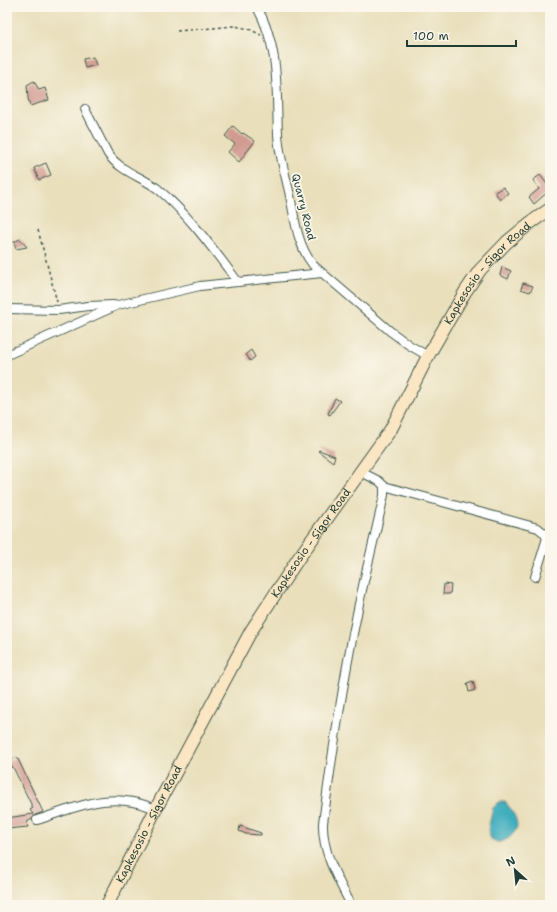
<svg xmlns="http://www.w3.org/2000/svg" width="557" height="912" font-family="'Shantell Sans',sans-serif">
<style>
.water{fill:#3fadbd;stroke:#2f7578}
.building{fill:#d29b92}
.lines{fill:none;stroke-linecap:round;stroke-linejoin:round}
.minor-casing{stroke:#3d5548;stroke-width:10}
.secondary-casing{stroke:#3d5548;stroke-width:14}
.path{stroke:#3d5548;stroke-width:1.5;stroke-dasharray:3 3;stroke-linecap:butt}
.minor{stroke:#fff;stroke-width:8}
.secondary{stroke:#fbe6c4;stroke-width:12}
.labels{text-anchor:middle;stroke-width:3.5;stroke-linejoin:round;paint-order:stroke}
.street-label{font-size:11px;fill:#1f3d34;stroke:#fbf7ec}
</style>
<rect width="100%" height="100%" fill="#fbf7ec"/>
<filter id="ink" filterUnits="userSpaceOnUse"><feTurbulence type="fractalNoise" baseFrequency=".025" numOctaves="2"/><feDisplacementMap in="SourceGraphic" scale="8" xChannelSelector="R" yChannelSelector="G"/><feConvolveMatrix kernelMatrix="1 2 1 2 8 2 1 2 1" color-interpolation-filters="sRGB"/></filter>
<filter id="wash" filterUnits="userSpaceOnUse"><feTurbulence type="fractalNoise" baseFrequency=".012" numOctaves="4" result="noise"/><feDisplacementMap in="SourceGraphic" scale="16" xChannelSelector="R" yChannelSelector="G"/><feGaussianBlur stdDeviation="0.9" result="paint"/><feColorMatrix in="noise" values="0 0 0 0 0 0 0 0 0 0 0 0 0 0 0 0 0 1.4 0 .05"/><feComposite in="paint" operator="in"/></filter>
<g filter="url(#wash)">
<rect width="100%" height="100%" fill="#e9dfbb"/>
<path class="water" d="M499,802H505C510,807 517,818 517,825C517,833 505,843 497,842C496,842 492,839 491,839L488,830L493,808Z"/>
<g id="blocks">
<g class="building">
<path d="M93,57L96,65L85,68L83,59Z"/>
<path d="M34,81L39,90L45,88L49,100L30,106L28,98L27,85Z"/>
<path d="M233,126L242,134L243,133L255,141L239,162L228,152L235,144L225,136Z"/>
<path d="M46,163L51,175L39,180L34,168Z"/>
<path d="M540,175L550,188V190L534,204L529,197L539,189L533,180Z"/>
<path d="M503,187L508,193L500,200L495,192Z"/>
<path d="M20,239L27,247L16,249L14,242Z"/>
<path d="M502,267L511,271L508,279L500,275Z"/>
<path d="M523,283L533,286L530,292L521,289Z"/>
<path d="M251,350L255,357L250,361L246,354Z"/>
<path d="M335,398L340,401L330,415L328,414Z"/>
<path d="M319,450L335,456L333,462L318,451Z"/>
<path d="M444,584L451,585L450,594H443Z"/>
<path d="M473,681L475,690L469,692L467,683Z"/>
<path d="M17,757L43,812L35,815L32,819L27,822L28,827L7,829V818L33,814L30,810L33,808L13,767L7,768V762Z"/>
<path d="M240,826L261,833V835L246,834L239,831Z"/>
</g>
</g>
</g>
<g filter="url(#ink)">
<use href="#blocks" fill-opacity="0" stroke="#3d5548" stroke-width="1"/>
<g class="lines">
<defs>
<g id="minor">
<path d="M257,7C280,49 276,88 278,134C279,158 288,182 292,206C296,227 299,247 313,265L390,331L409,345L428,356"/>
<path d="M85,109L108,154C121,172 141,176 158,189C189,215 213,249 238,282"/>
<path d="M7,309L59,310L88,306L113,305"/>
<path d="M7,355L118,305L200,286L322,273"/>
<path d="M361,472L379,481L384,486L538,528L544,533L547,538L535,577"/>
<path d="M37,820C65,811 96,797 126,801C136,802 146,805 156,809"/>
<path d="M351,905C338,879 322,853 323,823C332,755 342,687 356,619C364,577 375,537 384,495V486"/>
</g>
<g id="secondary">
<path id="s1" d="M107,905L159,803L251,631L298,559L391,429L428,356L465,292L480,270L507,242L530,223L550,209"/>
</g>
</defs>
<use href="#minor" class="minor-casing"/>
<use href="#secondary" class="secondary-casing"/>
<g class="path">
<path d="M177,31L235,26L249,29L261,35"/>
<path d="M38,230L57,302"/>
</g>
<use href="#minor" class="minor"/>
<use href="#secondary" class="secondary"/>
</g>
</g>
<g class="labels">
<g class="street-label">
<text transform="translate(304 207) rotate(76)" y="4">Quarry Road</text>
<text dy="4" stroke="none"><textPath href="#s1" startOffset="740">Kapkesosio - Sigor Road</textPath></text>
<text dy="4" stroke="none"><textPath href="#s1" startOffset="416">Kapkesosio - Sigor Road</textPath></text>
<text dy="4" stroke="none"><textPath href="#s1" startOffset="91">Kapkesosio - Sigor Road</textPath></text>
</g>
</g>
<rect width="557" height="912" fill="none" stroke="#fbf7ec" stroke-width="24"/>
<g transform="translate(515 870) rotate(333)" stroke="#fbf7ec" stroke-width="3" paint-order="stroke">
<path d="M0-3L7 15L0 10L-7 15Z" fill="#1f3d34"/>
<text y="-6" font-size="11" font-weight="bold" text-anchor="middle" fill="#1f3d34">N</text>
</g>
<path d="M407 40v6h109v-6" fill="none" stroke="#1f3d34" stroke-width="2"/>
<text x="413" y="40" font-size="12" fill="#1f3d34" stroke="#fbf7ec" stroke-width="3" paint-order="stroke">100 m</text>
</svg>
